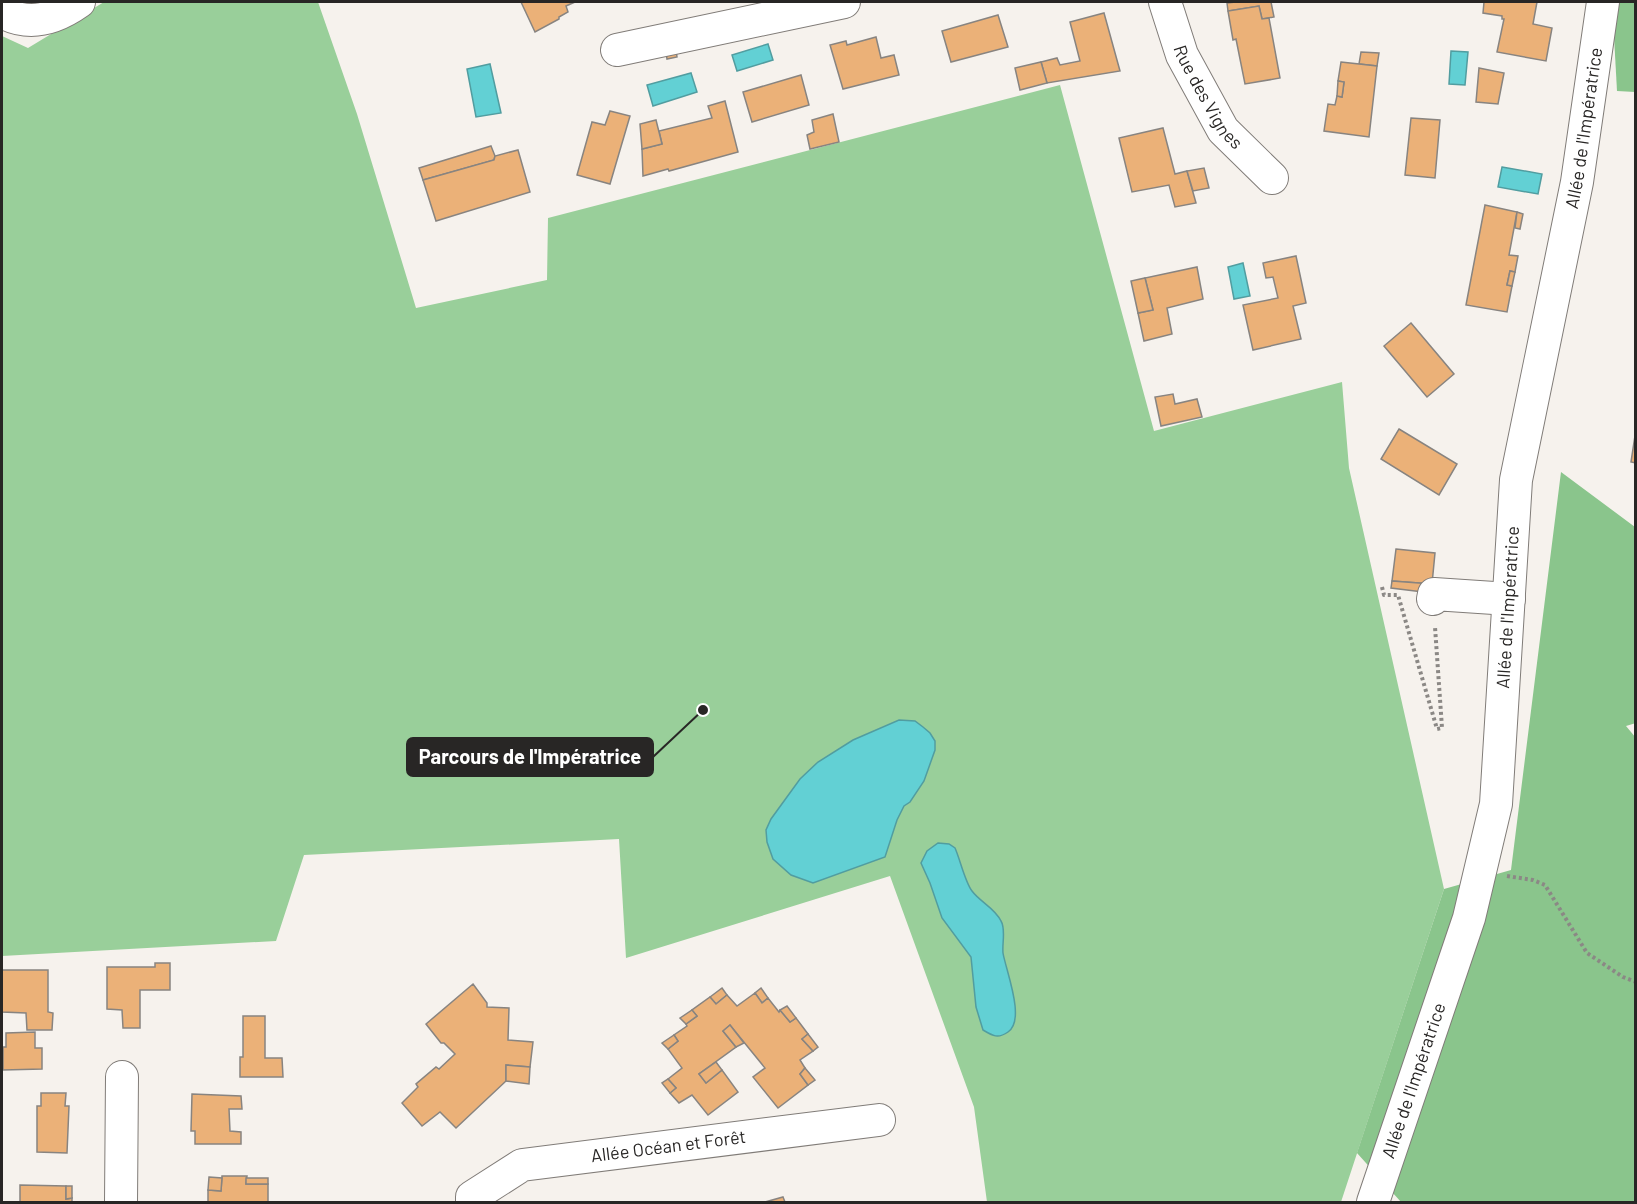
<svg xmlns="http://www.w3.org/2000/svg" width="1637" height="1204" font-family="Barlow,sans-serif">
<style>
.green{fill:#99cf9a}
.forest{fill:#8ac58c}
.water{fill:#62d0d4;stroke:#519da0;stroke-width:1.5}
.building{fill:#ebb178;stroke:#888480;stroke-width:1.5}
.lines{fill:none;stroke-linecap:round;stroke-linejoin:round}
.minor-casing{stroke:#807c78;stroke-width:34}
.path{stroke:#8b8885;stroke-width:4;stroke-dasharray:3 3;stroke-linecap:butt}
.minor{stroke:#fff;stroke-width:32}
.labels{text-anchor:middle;stroke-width:6;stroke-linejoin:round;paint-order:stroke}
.street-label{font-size:18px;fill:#282625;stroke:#fff}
.leader{fill:none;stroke:#282625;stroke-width:2}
.callout-dot{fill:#282625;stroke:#fff;stroke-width:2}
.callout{fill:#282625;stroke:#282625;stroke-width:2}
.callout-label{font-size:20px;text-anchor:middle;font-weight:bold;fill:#fff}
</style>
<rect width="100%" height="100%" fill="#f6f2ed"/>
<path class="green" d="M104,2H318L357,114L416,308L547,280L548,218L1060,85L1154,431L1342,382L1349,468L1444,889L1341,1202H987L974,1107L890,876L626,958L619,839L304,855L276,941L2,956V36L28,48Z"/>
<g class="forest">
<path d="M1616,2H1635V92L1617,91L1613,18Z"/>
<path d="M1561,472L1635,527L1636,723L1626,726L1636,738L1635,1202H1401L1357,1153L1444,889L1511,870Z"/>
</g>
<g class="water">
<path d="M768,44L773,60L737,71L732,55Z"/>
<path d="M1451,51L1468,52L1465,85L1449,84Z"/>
<path d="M490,64L501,113L476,117L467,69Z"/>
<path d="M691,73L697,92L653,106L647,85Z"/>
<path d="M1502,167L1542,174L1538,194L1498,187Z"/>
<path d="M1243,263L1250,296L1234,299L1228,267Z"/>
<path d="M899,720L915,721L923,727L930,733L935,741V750L924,781L910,802L904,806L897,820L885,857L813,883L791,875L773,859L767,842L766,830L771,819L800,779L818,762L853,740Z"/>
<path d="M938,843L949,844L955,848C960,859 965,882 972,891C980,902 995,908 1001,921C1006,929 1002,943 1003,953C1006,971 1026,1020 1008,1032C998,1039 993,1036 983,1030L976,1007L971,957L942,918L930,883L921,863L927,851Z"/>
</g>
<g class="building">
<path d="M521,2H575L566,6L568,12L559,17V19L535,32Z"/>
<path d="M1236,2H1271L1274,17L1262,19L1259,6L1228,11L1227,3Z"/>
<path d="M1484,2H1537L1533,24L1552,28L1546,61L1497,52L1504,19H1502V16L1483,13Z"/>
<path d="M1259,6L1262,19L1269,18L1280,78L1245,84L1236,39L1233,40L1228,11Z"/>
<path d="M1104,13L1120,71L1047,83L1041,62L1057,58L1060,65L1080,61L1070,22Z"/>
<path d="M998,15L1008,47L951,62L942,31Z"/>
<path d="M876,37L881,58L894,55L899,75L843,89L830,45L846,41L847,45Z"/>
<path d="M676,50L677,57L667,59L666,52Z"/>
<path d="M1361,52L1379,53L1377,66L1359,64Z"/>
<path d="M1041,62L1047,83L1020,90L1015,68Z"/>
<path d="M1341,62L1377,66L1369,137L1324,131L1328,104L1335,105L1337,96L1342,97L1344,82L1338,81Z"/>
<path d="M1479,68L1504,73L1498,104L1476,102Z"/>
<path d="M801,75L809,105L752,122L743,92Z"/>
<path d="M1338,81L1344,82L1342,97L1337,96Z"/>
<path d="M725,101L738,152L669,171L668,169L643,176L642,149L662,144L659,131L712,118L708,106Z"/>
<path d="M610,111L630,116L610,184L577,175L592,122L605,125Z"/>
<path d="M833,114L839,142L810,149L807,135L814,132L812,120Z"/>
<path d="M1411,118L1440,120L1435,178L1405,175Z"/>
<path d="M656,120L662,144L642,149L640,124Z"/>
<path d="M1163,128L1175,174L1187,171L1196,203L1175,207L1169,185L1132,192L1119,138Z"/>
<path d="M491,146L495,156L494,160L423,180L419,168Z"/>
<path d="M518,150L530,192L436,221L423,180L494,160L495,156Z"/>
<path d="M1204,168L1209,188L1193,191L1187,171Z"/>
<path d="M1485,205L1517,212L1509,255L1518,256L1515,272L1510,271L1507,285L1512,286L1507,312L1466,305Z"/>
<path d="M1517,212L1523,214L1520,229L1515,228Z"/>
<path d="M1296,256L1306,303L1293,306L1301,339L1253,350L1243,305L1278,298L1273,277L1266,278L1263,263Z"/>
<path d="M1197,267L1203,299L1167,308L1172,334L1144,341L1138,313L1153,310L1145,278Z"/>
<path d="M1510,271L1515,272L1512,286L1507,285Z"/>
<path d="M1145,278L1153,310L1138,313L1131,281Z"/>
<path d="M1411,323L1454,374L1427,397L1384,346Z"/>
<path d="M1173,394L1175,404L1197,399L1202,417L1161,426L1155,397Z"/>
<path d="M1399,429L1457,464L1439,495L1381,459Z"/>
<path d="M1636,429V463L1631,462Z"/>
<path d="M1396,549L1435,553L1432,584L1392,581Z"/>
<path d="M1392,581L1432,584L1431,593L1391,588Z"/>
<path d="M155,963H170V990H140V1028H123L122,1010L107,1009V967H155Z"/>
<path d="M2,970H48V1012L53,1013L52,1030H27L26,1013L2,1012Z"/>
<path d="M473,984L487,1003V1007L509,1008L508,1040L533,1042L530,1067L506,1065V1081L456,1128L440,1112L422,1126L402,1103L418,1087L416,1084L436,1067L439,1069L455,1054L444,1043H441L426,1024Z"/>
<path d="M722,988L727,995L716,1004L710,997Z"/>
<path d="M761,988L768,998L762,1003L755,993Z"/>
<path d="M755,993L762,1003L768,998L779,1012L780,1010L790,1022L796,1018L808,1034L802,1039L813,1051L800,1060L805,1068L800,1074L808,1085L778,1108L753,1077L765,1068L730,1025L723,1031L736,1047L699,1074L706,1083L722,1070L738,1092L708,1115L692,1095L679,1103L670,1093L676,1088L668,1079L682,1068L668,1049L678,1041L674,1035L687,1026L686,1024L697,1016L692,1010L710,997L716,1004L727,995L737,1006Z"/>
<path d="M787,1006L796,1018L790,1022L780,1010Z"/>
<path d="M692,1010L697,1016L686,1024L680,1018Z"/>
<path d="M243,1016H265V1058H282L283,1077H240V1057H243Z"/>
<path d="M730,1025L744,1043L736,1047L723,1031Z"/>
<path d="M35,1032V1048H42V1069L3,1070V1047H6V1033Z"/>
<path d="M808,1034L818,1047L813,1051L802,1039Z"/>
<path d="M674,1035L678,1041L668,1049L662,1043Z"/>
<path d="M716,1062L722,1070L706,1083L699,1074Z"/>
<path d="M506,1065L530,1067L529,1084L506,1081Z"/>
<path d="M805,1068L815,1080L808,1085L800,1074Z"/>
<path d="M668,1079L676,1088L670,1093L662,1083Z"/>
<path d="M41,1093H66L65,1106H69L67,1153L37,1152V1106H41Z"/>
<path d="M192,1094L241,1096L242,1109H229L230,1131L241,1132V1144H195V1131H191Z"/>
<path d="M222,1176H247L246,1184H268V1202H208V1190L221,1191Z"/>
<path d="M209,1177L222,1178L221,1191L208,1190Z"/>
<rect x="246" y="1178" width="22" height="6"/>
<path d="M20,1185L66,1186V1199L72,1198V1202H20Z"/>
<path d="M66,1186H72V1198L66,1199Z"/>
<path d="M783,1197L785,1202H765Z"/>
</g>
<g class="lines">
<defs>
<g id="minor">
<path id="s1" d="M1165,2L1182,55L1223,130L1272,178"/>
<path d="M2,12C29,27 55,19 79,2"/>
<path d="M617,50L844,2"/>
<path d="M1433,599L1434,594L1509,599"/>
<path d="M121,1202L122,1077"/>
<path id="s2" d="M472,1202V1197L522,1165L879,1120"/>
<path id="s3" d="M1373,1202L1469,918L1496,804L1516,480L1577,182L1603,2"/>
</g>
</defs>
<use href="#minor" class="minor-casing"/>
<g class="path">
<path d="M1382,587L1384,595H1398L1437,729L1442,728L1435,627"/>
<path d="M1507,876L1533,880L1545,885L1587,953L1623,977L1636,982"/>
</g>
<use href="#minor" class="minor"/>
</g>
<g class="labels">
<g class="street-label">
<text dy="6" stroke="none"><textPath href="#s1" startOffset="105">Rue des Vignes</textPath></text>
<text dy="6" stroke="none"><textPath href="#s3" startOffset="1100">Allée de l'Impératrice</textPath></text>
<text dy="6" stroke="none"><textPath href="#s3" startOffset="614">Allée de l'Impératrice</textPath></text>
<text dy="6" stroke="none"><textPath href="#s3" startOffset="128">Allée de l'Impératrice</textPath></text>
<text dy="6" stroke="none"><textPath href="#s2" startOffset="212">Allée Océan et Forêt</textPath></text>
</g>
</g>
<path class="leader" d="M703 710L653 757"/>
<circle class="callout-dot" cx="703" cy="710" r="6"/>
<rect class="callout" x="407" y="738" width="246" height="38" rx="6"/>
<g class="callout-label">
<text x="530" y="764">Parcours de l'Impératrice</text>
</g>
<rect width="1637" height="1204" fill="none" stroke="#282625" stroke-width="6"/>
</svg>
